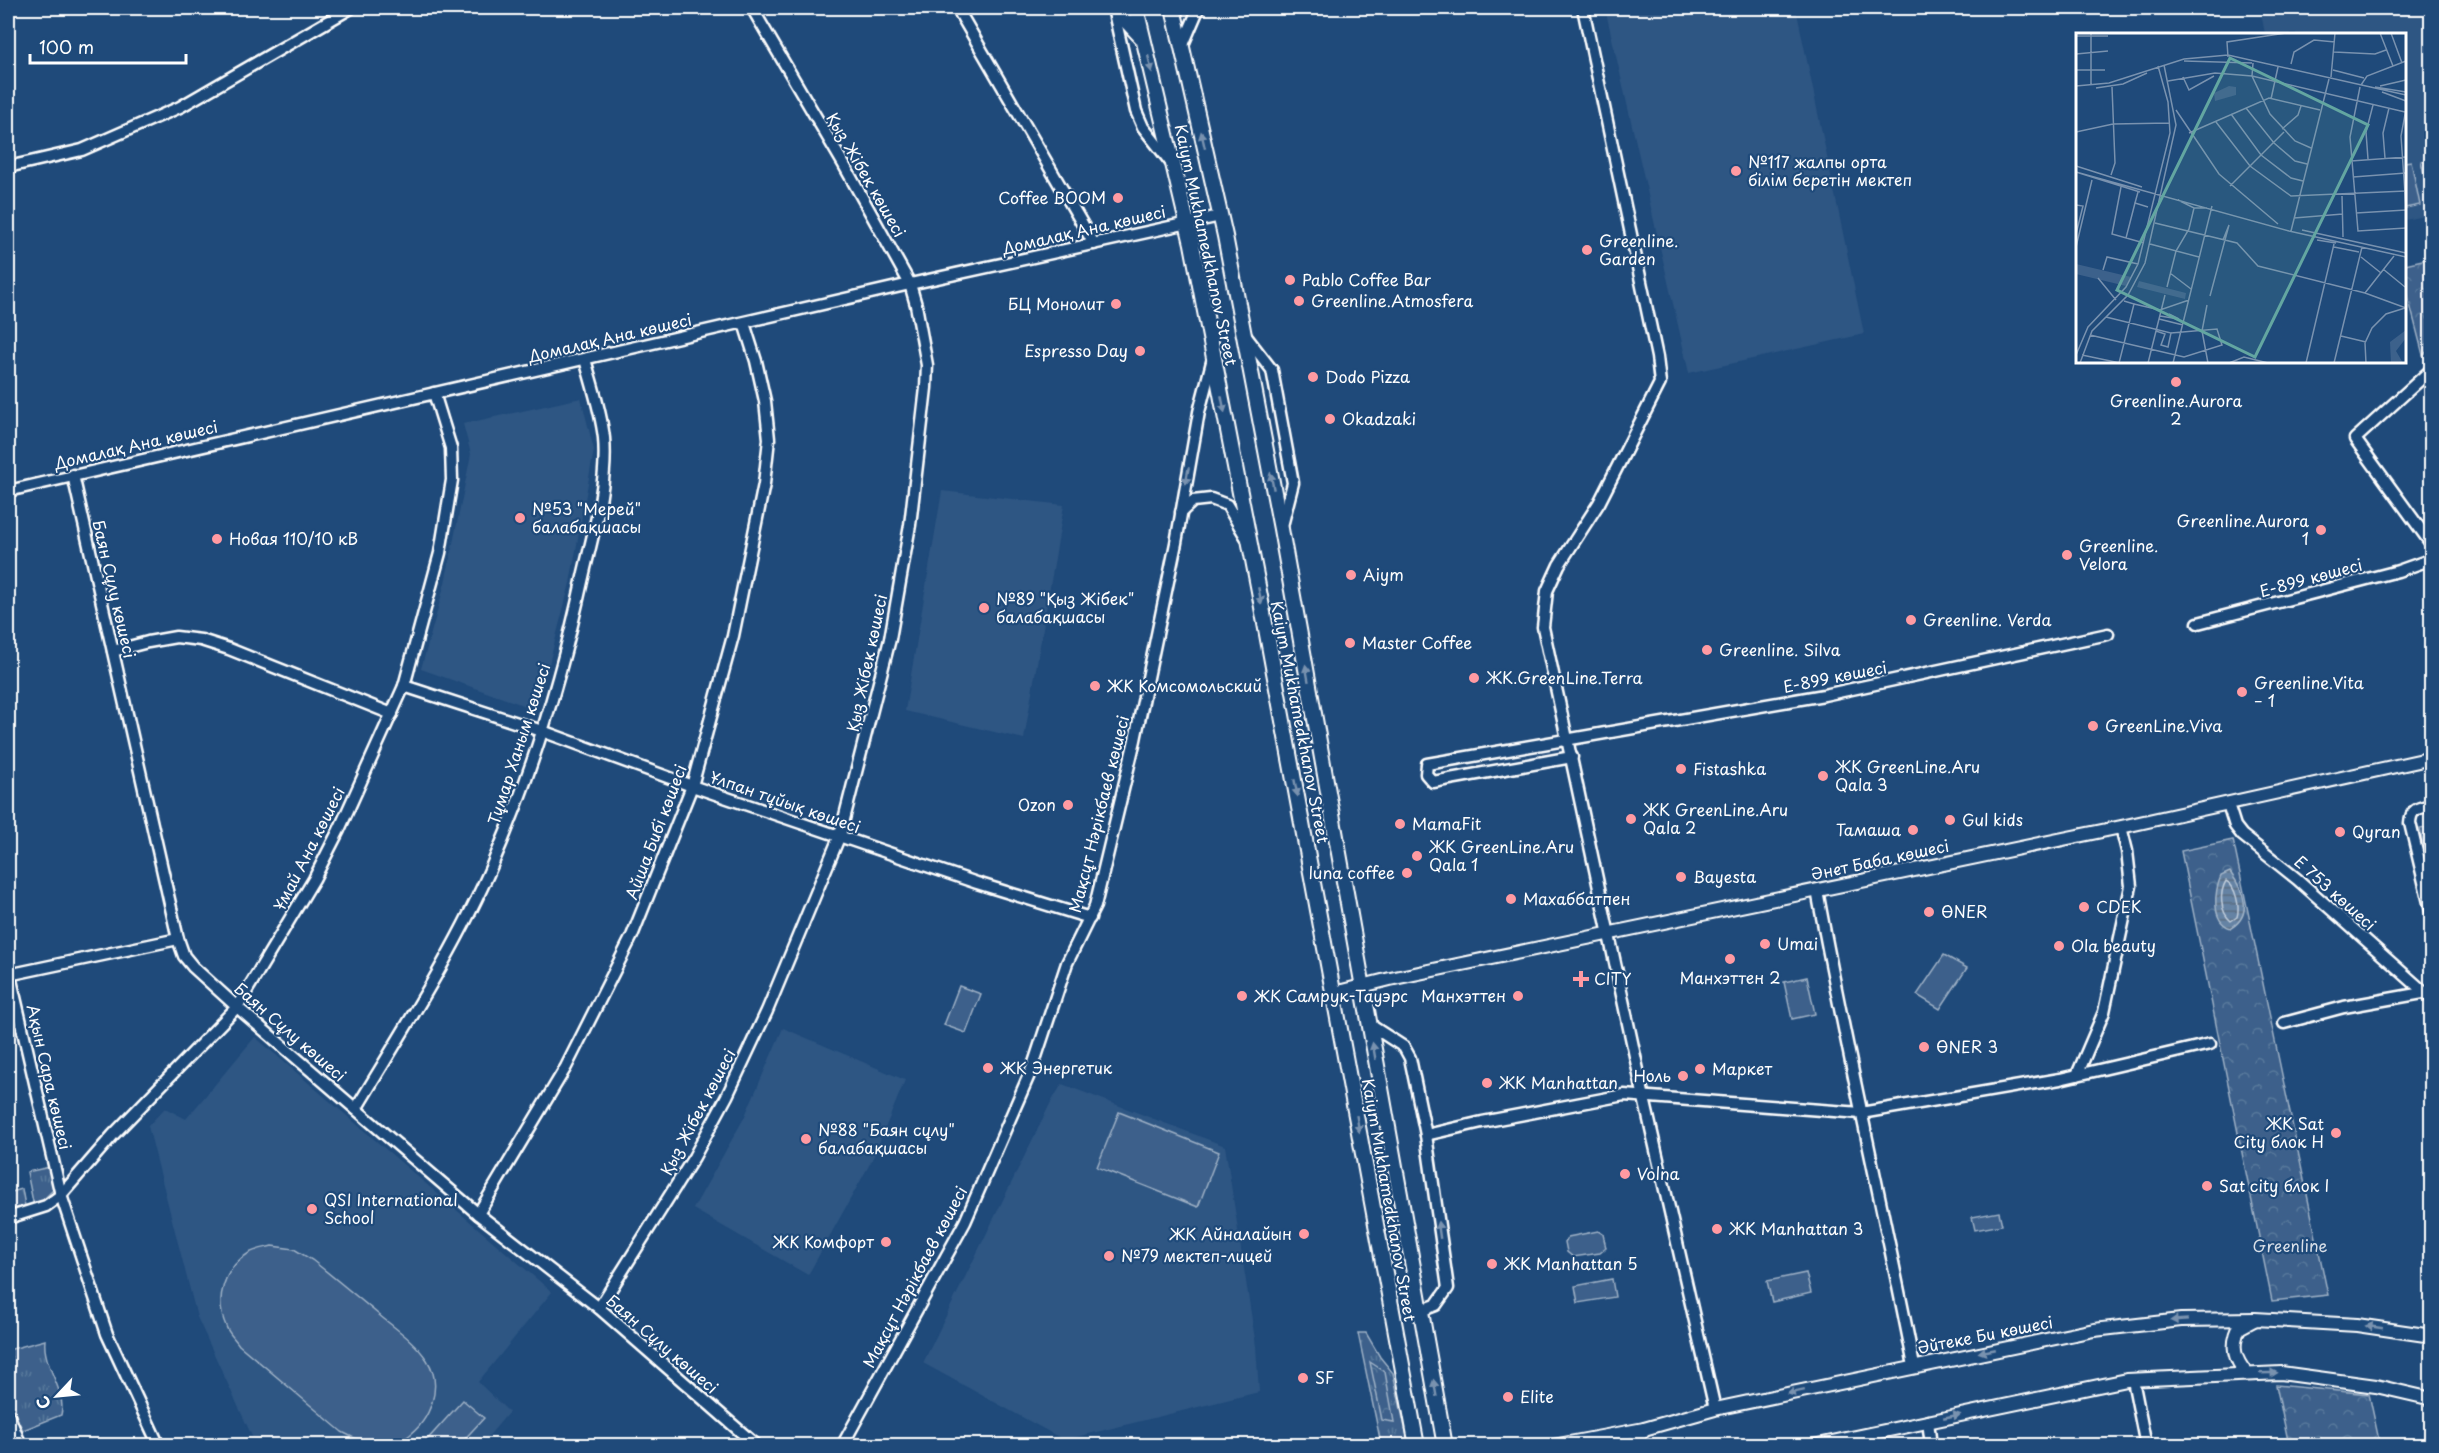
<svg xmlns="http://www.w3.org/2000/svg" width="2439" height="1453" font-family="'Playpen Sans',sans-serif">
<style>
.built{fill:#2e5683}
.grass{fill:url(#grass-tufts);stroke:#9eb0c5;stroke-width:1.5}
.forest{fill:url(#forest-crowns);stroke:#9eb0c5;stroke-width:1.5}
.pitch{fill:#3c618b;stroke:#9eb0c5;stroke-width:1.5}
.water{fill:url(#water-rules);stroke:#a3b5c8;stroke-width:1.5}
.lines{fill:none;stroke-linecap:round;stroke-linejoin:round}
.shore{stroke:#c1cddb;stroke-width:1.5}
.minor-casing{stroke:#fff;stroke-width:15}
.tertiary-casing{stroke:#fff;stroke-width:16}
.secondary-casing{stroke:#fff;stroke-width:18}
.minor{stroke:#1f4a7a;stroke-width:10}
.tertiary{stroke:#1f4a7a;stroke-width:12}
.secondary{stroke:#1f4a7a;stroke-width:14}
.oneway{fill:#7992af}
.poi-dot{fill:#ff9aa2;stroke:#1f4a7a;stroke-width:2}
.labels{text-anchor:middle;stroke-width:4.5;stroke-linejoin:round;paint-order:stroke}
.poi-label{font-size:16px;fill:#fff;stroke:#1f4a7a;text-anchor:start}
.street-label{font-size:16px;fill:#fff;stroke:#1f4a7a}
.park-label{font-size:16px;fill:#d8dfe8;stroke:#1f4a7a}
.inset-road{fill:none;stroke:#7992af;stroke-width:1.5}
.view{fill:#63a6a1;fill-opacity:0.15;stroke:#63a6a1;stroke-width:3}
.inset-edge{fill:none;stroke:#fff;stroke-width:3}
</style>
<defs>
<pattern id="grass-tufts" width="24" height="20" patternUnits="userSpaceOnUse" patternTransform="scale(1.5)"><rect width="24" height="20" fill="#3c618b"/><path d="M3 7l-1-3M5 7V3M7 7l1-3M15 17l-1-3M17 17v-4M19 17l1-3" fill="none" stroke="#59799c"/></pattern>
<pattern id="forest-crowns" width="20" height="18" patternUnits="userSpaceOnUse" patternTransform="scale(1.5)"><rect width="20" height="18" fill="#3c618b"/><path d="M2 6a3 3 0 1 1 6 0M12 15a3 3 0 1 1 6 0" fill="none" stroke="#59799c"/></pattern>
<pattern id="water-rules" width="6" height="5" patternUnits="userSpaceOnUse" patternTransform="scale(1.5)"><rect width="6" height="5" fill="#6583a4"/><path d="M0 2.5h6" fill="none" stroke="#5b6d81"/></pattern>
</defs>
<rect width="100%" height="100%" fill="#1f4a7a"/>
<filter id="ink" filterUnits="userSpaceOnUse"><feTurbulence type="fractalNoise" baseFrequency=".0167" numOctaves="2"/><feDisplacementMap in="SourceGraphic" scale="12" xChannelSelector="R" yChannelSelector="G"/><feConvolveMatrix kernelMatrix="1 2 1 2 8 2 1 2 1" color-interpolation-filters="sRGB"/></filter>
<g filter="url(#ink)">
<g class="built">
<path d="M1605,8H1796L1864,334L1689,373Z"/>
<path d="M2260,8H2431V215L2405,220L2404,34H2265Z"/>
<path d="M581,398L594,450L570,583L537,710L421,669L445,583L471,454L463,424Z"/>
<path d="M942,491L1064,505L1024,739L905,711Z"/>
<path d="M783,1028L905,1080L872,1160L808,1275L693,1209L744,1118Z"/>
<path d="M255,1037L552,1292L478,1382L509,1412L481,1445H256L197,1317L148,1126L165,1108L186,1119Z"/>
<path d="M1062,1084L1225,1146L1256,1346L1259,1392L1064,1440L923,1363L1050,1104Z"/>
</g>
<g class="grass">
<path d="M50,1167L55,1188L41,1202H33L27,1172Z"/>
<path d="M22,1189L25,1206L8,1210V1193Z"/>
<path d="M1358,1333H1366L1380,1357L1393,1373L1408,1441L1390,1445L1380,1439Z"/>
<path d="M45,1340C42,1366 67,1390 61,1415L23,1430C8,1404 7,1379 8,1350Z"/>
</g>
<g class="forest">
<path d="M2431,258V348L2423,355L2405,285V264Z"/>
<path d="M2233,840L2328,1295L2272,1301L2181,851Z"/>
<path d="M1370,1362L1385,1372L1394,1422L1382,1420Z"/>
<path d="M2276,1385L2369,1394L2380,1445H2289Z"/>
</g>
<g class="pitch">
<path d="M2431,159L2432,201H2430L2421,161Z"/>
<path d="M2411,161L2420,205L2405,208V162Z"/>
<path d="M2431,827H2432L2431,881L2420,829Z"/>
<path d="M1944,955L1967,968L1940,1009L1917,995Z"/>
<path d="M1807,977L1815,1014L1792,1019L1784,982Z"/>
<path d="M959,986L981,994L966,1033L944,1025Z"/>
<path d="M1119,1112L1219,1152L1198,1207L1097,1167Z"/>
<path d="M1999,1212L2002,1225L1975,1230L1972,1217Z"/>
<path d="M1598,1231L1603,1234L1606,1248L1600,1253L1573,1257L1567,1252L1565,1242L1568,1237Z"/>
<path d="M272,1246L294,1249L312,1260C336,1279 360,1299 384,1319C399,1331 416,1343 427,1360C444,1386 430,1421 407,1437C386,1451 362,1443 342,1432L239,1345C235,1339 228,1333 226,1326C214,1299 224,1268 249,1253C256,1249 265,1248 272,1246Z"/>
<path d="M1806,1273L1811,1293L1772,1302L1767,1281Z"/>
<path d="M1612,1279L1615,1297L1578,1303L1575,1286Z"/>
<path d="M463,1400L484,1418L459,1445H431L426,1441Z"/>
</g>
<path class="water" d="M2230,872C2243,890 2254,914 2231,928C2210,922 2215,890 2221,876Z"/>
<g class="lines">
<path class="shore" d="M2226,881C2236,886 2240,907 2237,917L2231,921C2220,912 2219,893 2226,881Z"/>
<defs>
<g id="minor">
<path d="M957,8L1094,244"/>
<path d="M1113,8L1136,111L1143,127L1172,164"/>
<path d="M1583,8L1657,357L1660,383L1599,503L1559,565L1547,591L1543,627L1644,1098L1715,1409"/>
<path d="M1182,47L1197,12L1196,8"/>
<path d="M8,167L82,150L180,107L351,8"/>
<path d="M1245,335L1272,370L1293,483L1282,526"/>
<path d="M2432,369L2355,439L2432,545"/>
<path d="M73,475L178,939L184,956L193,967L237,1007L478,1214L599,1308L757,1446"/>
<path d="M8,491L910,284L1220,216"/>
<path d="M1181,512L1193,501L1211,499L1227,505L1246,537"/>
<path d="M2198,623L2398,571L2432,559"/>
<path d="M113,651L148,642L176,637L201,640L229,649L392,714"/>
<path d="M404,686L542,731L692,786L977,883L1090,918"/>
<path d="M1572,757L1433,782L1426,774L1427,764L1824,695L2108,634"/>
<path d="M2228,804L2235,826L2242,835L2297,879L2432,999"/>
<path d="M1817,890C1846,1050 1883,1207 1914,1366"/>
<path d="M2431,911L2410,823C2411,808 2418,808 2432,805"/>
<path d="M8,967L61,1195L107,1334L159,1446"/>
<path d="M8,975L178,939"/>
<path d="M2284,1023L2344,1007L2428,992"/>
<path d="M1370,1025L1404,1047L1410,1058L1426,1135L1448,1288L1436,1305L1420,1311"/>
<path d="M2077,1075L2104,1012L2131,886L2127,851L2121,827"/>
<path d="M356,1109C404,1029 456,949 493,863C533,771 562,674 583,577C593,533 608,484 604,438C601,411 592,385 585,359"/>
<path d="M1426,1135L1482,1122L1624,1095L1861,1113L2060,1079L2210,1044"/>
<path d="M478,1214L566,1067L632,936L692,786L733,636L764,484L769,439L765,401L756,361L744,323"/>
<path d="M8,1218L46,1206L61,1195L113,1135L237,1007L314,879L339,830L404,686L440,553L452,480L451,448L434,393"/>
<path d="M599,1308L694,1157L727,1096L767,1011L840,835L890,639L910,525L926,388L927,365L916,305L910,284L844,165L752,8"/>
<path d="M2133,1380L2146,1446"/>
<path d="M8,1414L21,1446"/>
<path d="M1928,1421L1931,1446"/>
<path d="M842,1446L965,1222L1033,1066L1067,963L1095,906L1135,740L1176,543L1199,412L1213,358"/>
</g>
<g id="tertiary">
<path d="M1334,993L1390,979L2121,827L2432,758"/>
<path d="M2247,1374C2234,1359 2231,1346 2239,1328L2254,1320"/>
<path d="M1553,1446L1644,1429L1715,1409L2094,1330L2181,1320L2255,1319L2357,1325L2432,1336"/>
<path d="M1633,1446L1644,1429"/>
<path d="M1813,1446L2127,1380L2281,1373L2376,1386L2432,1399"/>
</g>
<g id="secondary">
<path d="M1114,8L1143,39"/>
<path d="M1136,8L1192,244L1259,591L1417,1446"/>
<path d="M1173,8L1225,236L1281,529L1445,1446"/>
</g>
</defs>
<use href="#minor" class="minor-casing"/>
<use href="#tertiary" class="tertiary-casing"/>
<use href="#secondary" class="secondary-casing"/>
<use href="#minor" class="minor"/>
<use href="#tertiary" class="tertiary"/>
<use href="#secondary" class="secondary"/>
</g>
<defs><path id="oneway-solid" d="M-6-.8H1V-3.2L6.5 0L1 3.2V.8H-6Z" transform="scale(1.5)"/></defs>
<g class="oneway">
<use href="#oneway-solid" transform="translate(1150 64) rotate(77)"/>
<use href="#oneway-solid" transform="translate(1203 140) rotate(-103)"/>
<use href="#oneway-solid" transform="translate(1223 404) rotate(79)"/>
<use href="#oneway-solid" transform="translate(1187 476) rotate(101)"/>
<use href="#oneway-solid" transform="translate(1272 481) rotate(-101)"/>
<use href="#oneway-solid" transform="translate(1260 596) rotate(79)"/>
<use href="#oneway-solid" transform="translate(1307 673) rotate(-100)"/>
<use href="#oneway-solid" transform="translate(1296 788) rotate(79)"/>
<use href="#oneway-solid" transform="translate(1374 1051) rotate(-100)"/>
<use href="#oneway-solid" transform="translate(1358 1124) rotate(80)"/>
<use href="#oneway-solid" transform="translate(1439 1230) rotate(-98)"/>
<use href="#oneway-solid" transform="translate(2179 1320) rotate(176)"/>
<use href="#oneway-solid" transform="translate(2374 1327) rotate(-172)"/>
<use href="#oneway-solid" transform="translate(1987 1351) rotate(169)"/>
<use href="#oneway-solid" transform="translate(2269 1373) rotate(-2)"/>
<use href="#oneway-solid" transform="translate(1435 1388) rotate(-100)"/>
<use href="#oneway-solid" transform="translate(1796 1392) rotate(168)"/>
<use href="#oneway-solid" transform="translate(1952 1416) rotate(-11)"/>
</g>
</g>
<g class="poi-dot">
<circle cx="1736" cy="171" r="6"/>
<circle cx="1118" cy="198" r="6"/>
<circle cx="1587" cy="250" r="6"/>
<circle cx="1290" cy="280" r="6"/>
<circle cx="1299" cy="301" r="6"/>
<circle cx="1116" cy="304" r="6"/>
<circle cx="1140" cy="351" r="6"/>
<circle cx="1313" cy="377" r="6"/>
<circle cx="2176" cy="382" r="6"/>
<circle cx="1330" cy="419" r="6"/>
<circle cx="520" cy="518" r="6"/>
<circle cx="2321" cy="530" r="6"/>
<circle cx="217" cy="539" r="6"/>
<circle cx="2067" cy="555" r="6"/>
<circle cx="1351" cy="575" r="6"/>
<circle cx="984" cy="608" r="6"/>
<circle cx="1911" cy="620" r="6"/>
<circle cx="1350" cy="643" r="6"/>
<circle cx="1707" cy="650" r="6"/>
<circle cx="1474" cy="678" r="6"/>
<circle cx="1095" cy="686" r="6"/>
<circle cx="2242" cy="692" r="6"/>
<circle cx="2093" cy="726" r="6"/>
<circle cx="1681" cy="769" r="6"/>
<circle cx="1823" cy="776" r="6"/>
<circle cx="1068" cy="805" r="6"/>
<circle cx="1631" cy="819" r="6"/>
<circle cx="1950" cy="820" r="6"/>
<circle cx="1400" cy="824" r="6"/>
<circle cx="1913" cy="830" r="6"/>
<circle cx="2340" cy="832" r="6"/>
<circle cx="1417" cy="856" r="6"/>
<circle cx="1407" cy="873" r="6"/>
<circle cx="1681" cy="877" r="6"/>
<circle cx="1511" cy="899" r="6"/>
<circle cx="2084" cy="907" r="6"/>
<circle cx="1929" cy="912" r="6"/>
<circle cx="1765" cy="944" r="6"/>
<circle cx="2059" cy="946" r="6"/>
<circle cx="1730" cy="959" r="6"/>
<path d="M1578 970h6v6h6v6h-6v6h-6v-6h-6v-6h6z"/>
<circle cx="1242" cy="996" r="6"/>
<circle cx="1518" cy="996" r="6"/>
<circle cx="1924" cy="1047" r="6"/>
<circle cx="988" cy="1068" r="6"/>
<circle cx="1700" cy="1069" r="6"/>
<circle cx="1683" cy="1076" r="6"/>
<circle cx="1487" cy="1083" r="6"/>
<circle cx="2336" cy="1133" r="6"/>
<circle cx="806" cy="1139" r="6"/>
<circle cx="1625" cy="1174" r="6"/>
<circle cx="2207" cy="1186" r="6"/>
<circle cx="312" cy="1209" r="6"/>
<circle cx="1717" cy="1229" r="6"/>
<circle cx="1304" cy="1234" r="6"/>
<circle cx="886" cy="1242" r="6"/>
<circle cx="1109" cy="1256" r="6"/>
<circle cx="1492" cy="1264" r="6"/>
<circle cx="1303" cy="1378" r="6"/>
<circle cx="1508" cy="1397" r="6"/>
</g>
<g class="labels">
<g class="poi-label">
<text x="1748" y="168">№117 жалпы орта<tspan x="1748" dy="18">білім беретін мектеп</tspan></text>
<text x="1106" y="204" text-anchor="end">Coffee BOOM</text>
<text x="1599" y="247">Greenline.<tspan x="1599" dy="18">Garden</tspan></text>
<text x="1302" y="286">Pablo Coffee Bar</text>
<text x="1311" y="307">Greenline.Atmosfera</text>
<text x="1104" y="310" text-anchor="end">БЦ Монолит</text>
<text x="1128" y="357" text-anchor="end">Espresso Day</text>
<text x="1325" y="383">Dodo Pizza</text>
<text x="2176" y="407" text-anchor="middle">Greenline.Aurora<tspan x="2176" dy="18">2</tspan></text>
<text x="1342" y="425">Okadzaki</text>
<text x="532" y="515">№53 "Мерей"<tspan x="532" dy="18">балабақшасы</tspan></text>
<text x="2309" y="527" text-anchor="end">Greenline.Aurora<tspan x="2309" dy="18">1</tspan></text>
<text x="229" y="545">Новая 110/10 кВ</text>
<text x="2079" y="552">Greenline.<tspan x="2079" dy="18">Velora</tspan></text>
<text x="1363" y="581">Aiym</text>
<text x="996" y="605">№89 "Қыз Жібек"<tspan x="996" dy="18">балабақшасы</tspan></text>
<text x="1923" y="626">Greenline. Verda</text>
<text x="1362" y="649">Master Coffee</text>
<text x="1719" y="656">Greenline. Silva</text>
<text x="1486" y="684">ЖК.GreenLine.Terra</text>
<text x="2254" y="689">Greenline.Vita<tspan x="2254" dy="18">– 1</tspan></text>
<text x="1107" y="692">ЖК Комсомольский</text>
<text x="2105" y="732">GreenLine.Viva</text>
<text x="1835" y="773">ЖК GreenLine.Aru<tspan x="1835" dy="18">Qala 3</tspan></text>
<text x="1693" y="775">Fistashka</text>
<text x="1056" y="811" text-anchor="end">Ozon</text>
<text x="1643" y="816">ЖК GreenLine.Aru<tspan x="1643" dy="18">Qala 2</tspan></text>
<text x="1962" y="826">Gul kids</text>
<text x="1412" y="830">MamaFit</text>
<text x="1901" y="836" text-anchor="end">Тамаша</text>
<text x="2352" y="838">Qyran</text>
<text x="1429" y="853">ЖК GreenLine.Aru<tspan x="1429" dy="18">Qala 1</tspan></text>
<text x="1395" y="879" text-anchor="end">luna coffee</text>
<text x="1693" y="883">Bayesta</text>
<text x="1523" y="905">Махаббатпен</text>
<text x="2096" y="913">CDEK</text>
<text x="1941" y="918">ӨNER</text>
<text x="1777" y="950">Umai</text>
<text x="2071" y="952">Ola beauty</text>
<text x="1730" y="984" text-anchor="middle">Манхэттен 2</text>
<text x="1594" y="985">CITY</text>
<text x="1254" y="1002">ЖК Самрук-Тауэрс</text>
<text x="1506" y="1002" text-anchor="end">Манхэттен</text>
<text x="1936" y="1053">ӨNER 3</text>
<text x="1000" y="1074">ЖК Энергетик</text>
<text x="1712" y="1075">Маркет</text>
<text x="1671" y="1082" text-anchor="end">Ноль</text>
<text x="1499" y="1089">ЖК Manhattan</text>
<text x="2324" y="1130" text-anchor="end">ЖК Sat<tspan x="2324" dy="18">City блок H</tspan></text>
<text x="818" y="1136">№88 "Баян сұлу"<tspan x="818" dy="18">балабақшасы</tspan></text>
<text x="1637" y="1180">Volna</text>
<text x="2219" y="1192">Sat city блок I</text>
<text x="324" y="1206">QSI International<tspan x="324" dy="18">School</tspan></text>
<text x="1729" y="1235">ЖК Manhattan 3</text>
<text x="1292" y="1240" text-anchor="end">ЖК Айналайын</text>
<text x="874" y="1248" text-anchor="end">ЖК Комфорт</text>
<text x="1121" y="1262">№79 мектеп-лицей</text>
<text x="1504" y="1270">ЖК Manhattan 5</text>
<text x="1315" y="1384">SF</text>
<text x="1520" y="1403">Elite</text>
</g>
<g class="street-label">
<text transform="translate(866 175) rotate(60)" y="6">Қыз Жібек көшесі</text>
<text transform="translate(1084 230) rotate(-13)" y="6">Домалақ Ана көшесі</text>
<text transform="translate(1206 245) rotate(78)" y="6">Kaiym Mukhamedkhanov Street</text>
<text transform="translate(610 338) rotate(-13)" y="6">Домалақ Ана көшесі</text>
<text transform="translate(136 445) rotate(-13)" y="6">Домалақ Ана көшесі</text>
<text transform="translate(2311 578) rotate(-15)" y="6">Е-899 көшесі</text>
<text transform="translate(114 589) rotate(77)" y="6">Баян Сұлу көшесі</text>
<text transform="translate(867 663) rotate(-78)" y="6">Қыз Жібек көшесі</text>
<text transform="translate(1835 677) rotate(-11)" y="6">Е-899 көшесі</text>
<text transform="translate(1300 722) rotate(79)" y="6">Kaiym Mukhamedkhanov Street</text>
<text transform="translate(519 744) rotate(-72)" y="6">Тұмар Ханым көшесі</text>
<text transform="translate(785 802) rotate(19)" y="6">Ұлпан тұйық көшесі</text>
<text transform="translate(1099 814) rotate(-76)" y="6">Мақсұт Нәрікбаев көшесі</text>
<text transform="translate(656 832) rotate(-69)" y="6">Айша Бибі көшесі</text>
<text transform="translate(309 849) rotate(-63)" y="6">Ұмай Ана көшесі</text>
<text transform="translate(1880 860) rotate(-12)" y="6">Әнет Баба көшесі</text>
<text transform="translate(2335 893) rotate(42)" y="6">Е 753 көшесі</text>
<text transform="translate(290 1032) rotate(41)" y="6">Баян Сұлу көшесі</text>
<text transform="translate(49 1077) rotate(77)" y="6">Ақын Сара көшесі</text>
<text transform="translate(698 1112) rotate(-62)" y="6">Қыз Жібек көшесі</text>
<text transform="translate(1389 1200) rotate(80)" y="6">Kaiym Mukhamedkhanov Street</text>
<text transform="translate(915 1277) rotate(-62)" y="6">Мақсұт Нәрікбаев көшесі</text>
<text transform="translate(1985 1335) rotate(-11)" y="6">Әйтеке Би көшесі</text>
<text transform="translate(662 1344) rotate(41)" y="6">Баян Сұлу көшесі</text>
</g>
<g class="park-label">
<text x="2290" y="1252">Greenline</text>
</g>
</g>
<g transform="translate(2076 33)">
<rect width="330" height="330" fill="#1f4a7a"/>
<path d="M330,297V305L320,318L327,330H315L314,309Z" fill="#3c618b"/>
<path d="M0,231L55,244L50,253L0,241ZM63,248L110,260L109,266L61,254Z" fill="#3c618b"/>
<path d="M153,53L160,54V62L139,68L138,60Z" fill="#3c618b"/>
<path class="inset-road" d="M15,0V51M304,0L317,33M315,0L326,30M0,3H32M258,19L299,21L310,17M0,21L32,18M152,24L151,9L210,0M108,28L176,30M177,30L176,43L194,81L219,108L235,115M215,31L218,19L238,7L259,9M0,37H29M257,37L288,45M107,44L113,57L138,43M255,44L259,0M92,48L139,40L176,43L329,79M285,52L291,43L330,28M0,53L33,50L108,26L152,22L330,62M304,53L330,47M284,54L274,104L282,198L330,195M299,54L330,59M20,55L47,51L71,40M306,59L330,68M195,66L202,34M170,75L198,110L219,128L231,131M330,76L325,103L330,175M100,77L143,141L202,191M155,81L185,122L215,145L227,148M140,89L174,133L215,163L330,158M206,96L222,82L225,73M0,99L37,91L94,90M113,100L193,65L244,77M309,125L307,100L313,75M292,126L290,99L297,72M275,128L330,124M0,133L66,154M0,139L64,159M0,139L213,198L330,224M35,142L39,130L36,54M277,144L330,140M154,153L208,99M45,154L36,201L68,210M62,159L59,170L72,174M266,163L267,204M102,167L118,175H131M0,172L7,173L0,201M280,180L330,177M218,185L267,181M79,190L161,210L182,233L289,260L330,275M226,197L330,220M215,198L253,46M50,205L59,170M241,207L260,210M74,211L123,224M0,214L16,147M258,214L283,219M285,224L305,240M307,236L329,254M27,237L31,224L62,231M94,240L115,256M22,245L40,267M91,254L100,218L113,196L118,175M289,260L318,223M134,263L153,192L147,207M58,271L84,277L113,267M131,272L126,298L132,330M84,283L103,286L93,281M30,284L95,300L92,314L85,312L89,301L80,298M83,286L107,292M14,302L108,324L146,312L141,296L95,300M265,303L290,309M0,322L12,294L50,254L62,231L94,100L92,69L82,33M6,322L44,330M4,330L16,298L52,262L69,230L100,92L88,32M43,330L58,271L48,268M72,330L89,262M97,330L136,173M153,330L168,324L192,330M230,330L258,211M258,330L286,214M290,330L289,310L296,295L310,281L329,275"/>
<path class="view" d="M154,25L292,92L179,324L41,257Z"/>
<rect width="330" height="330" class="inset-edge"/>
</g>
<rect width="2439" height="1453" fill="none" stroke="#1f4a7a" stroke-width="30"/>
<rect x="15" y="15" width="2409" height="1423" fill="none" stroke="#fff" stroke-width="2" filter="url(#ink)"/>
<g transform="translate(57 1396) rotate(244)" stroke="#1f4a7a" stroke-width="4.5" paint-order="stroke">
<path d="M0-4.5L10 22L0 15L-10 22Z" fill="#ffffff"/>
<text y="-9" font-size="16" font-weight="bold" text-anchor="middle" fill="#ffffff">С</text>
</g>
<path d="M30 54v9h156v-9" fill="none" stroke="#ffffff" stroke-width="3"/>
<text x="39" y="54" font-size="18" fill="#ffffff" stroke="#1f4a7a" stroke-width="4.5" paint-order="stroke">100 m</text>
</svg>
